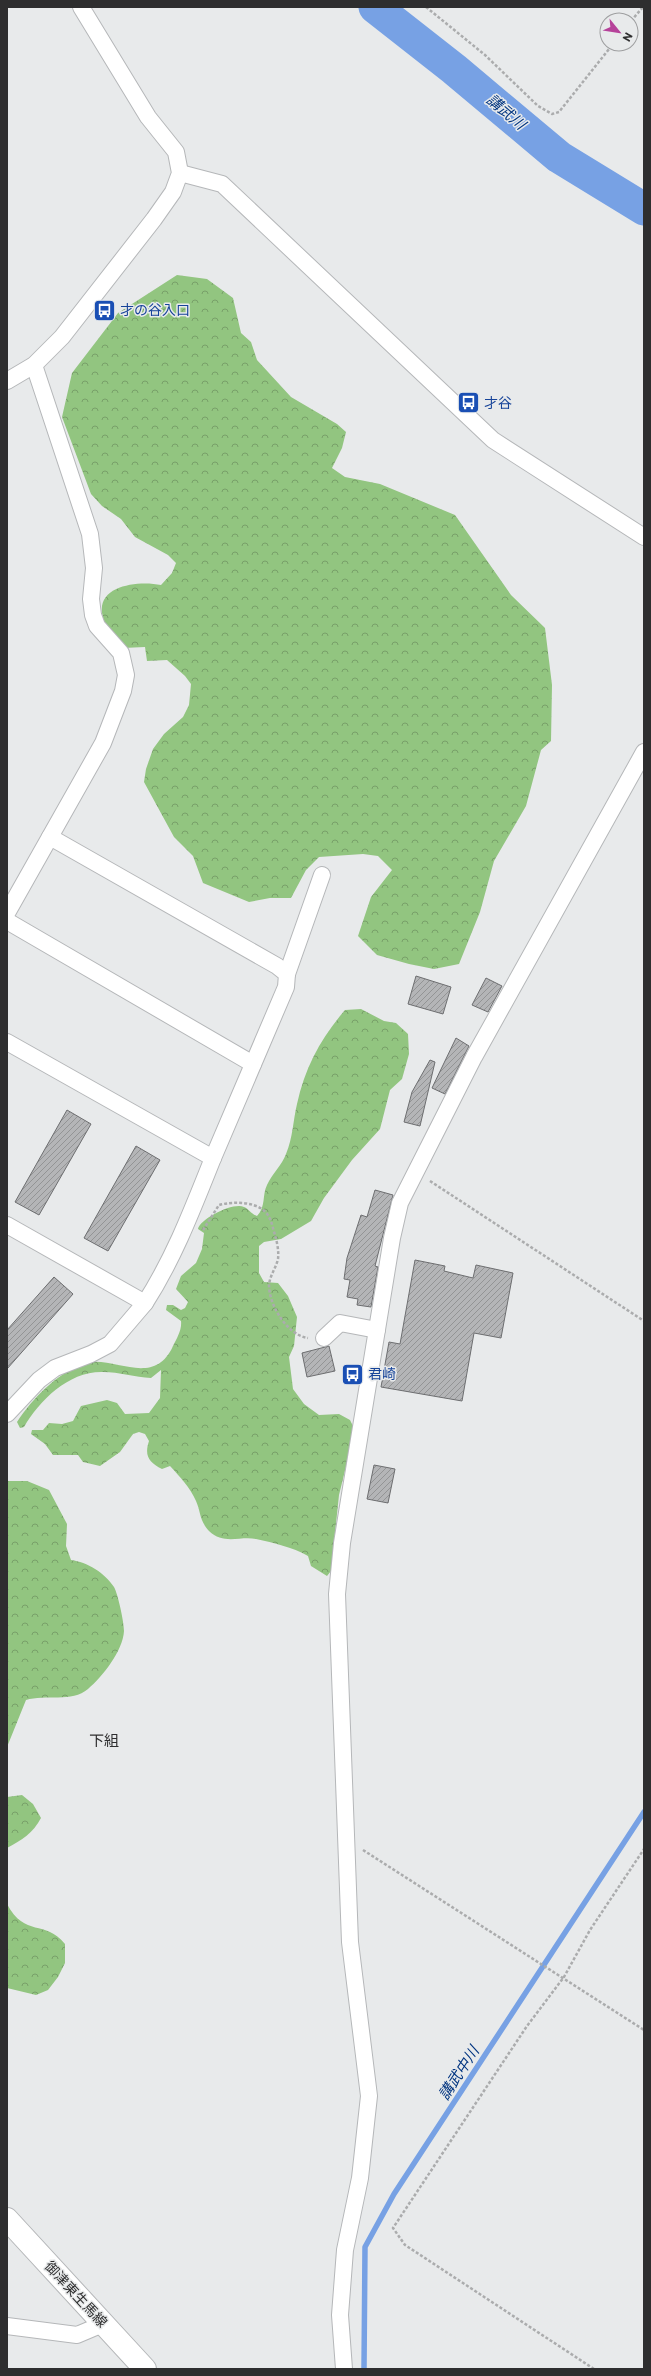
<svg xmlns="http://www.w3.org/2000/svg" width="651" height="2376" font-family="Commissioner,'Noto Sans JP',sans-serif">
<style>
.forest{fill:url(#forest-crowns)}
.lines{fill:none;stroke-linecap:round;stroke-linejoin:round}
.stream{stroke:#77a1e4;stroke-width:5.5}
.river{stroke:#77a1e4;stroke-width:33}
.building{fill:url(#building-hatch);stroke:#6d6e70}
.minor-casing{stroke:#b5b7b9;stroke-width:18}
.secondary-casing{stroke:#b5b7b9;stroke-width:24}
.path{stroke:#abacad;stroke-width:2.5;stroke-dasharray:3 2;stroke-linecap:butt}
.minor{stroke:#fff;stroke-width:16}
.secondary{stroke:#fff;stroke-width:22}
.labels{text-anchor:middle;stroke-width:3;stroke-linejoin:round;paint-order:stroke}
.transit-label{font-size:14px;fill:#164399;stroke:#e8eaeb;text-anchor:start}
.street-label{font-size:14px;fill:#2e2e2f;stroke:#e8eaeb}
.water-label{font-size:15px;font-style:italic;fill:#003480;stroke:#e8eaeb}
.neighbourhood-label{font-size:15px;fill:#2e2e2f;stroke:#e8eaeb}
</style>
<defs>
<pattern id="forest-crowns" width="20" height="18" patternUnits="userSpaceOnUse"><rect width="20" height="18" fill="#92c580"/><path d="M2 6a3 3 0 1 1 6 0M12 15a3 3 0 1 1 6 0" fill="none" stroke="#78a069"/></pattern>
<pattern id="building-hatch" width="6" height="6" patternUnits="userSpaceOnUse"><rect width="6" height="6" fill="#b4b5b7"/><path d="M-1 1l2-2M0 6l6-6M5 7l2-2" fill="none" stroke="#939495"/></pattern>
</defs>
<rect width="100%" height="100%" fill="#e8eaeb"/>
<g class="forest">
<path d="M177,275L207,279L233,298L241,333L251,342L257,360L291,397L337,424L346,432L342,448L332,468L345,477L380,484L455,515L511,595L545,628L552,685L551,741L541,750L526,806L494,861L480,912L459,964L434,969L409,964L377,955L358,936L371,897L392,870L378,856L363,854L319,857L306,870L291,898H270L249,902L203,883L193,856L174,837L144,782L146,769L153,749L164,734L183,717L189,705L191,684L185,676L167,660L147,661L145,647L123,648C118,640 108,631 105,623C89,586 137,580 161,585L172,573L176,563L168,555L135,537L121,519L102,506L91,494L62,417L72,373L118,313Z"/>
<path d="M361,1009L384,1021L396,1023L408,1034L409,1054L402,1079L390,1090L380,1129L352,1160L324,1198L311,1221L281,1239L264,1242L259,1246V1273L264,1282L278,1283L288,1296L297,1317L294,1346L289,1357L293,1389L304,1404L319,1415L339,1414L350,1420L355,1430L339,1495L331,1571L327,1576L311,1566L308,1556C292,1547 274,1543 256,1539C240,1536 223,1545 209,1531C199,1520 201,1512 196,1501C190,1487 180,1477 170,1466L162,1469C149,1462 144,1456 149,1441L145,1434L139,1432L133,1434L120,1452L100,1466L83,1462L78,1455H53L45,1444L31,1434L32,1430H43L49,1423L62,1424L73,1421L81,1406L107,1400L117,1403L125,1414L149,1413L160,1398L161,1370L151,1378C135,1377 119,1372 103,1372C69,1371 40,1400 24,1427L20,1428L17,1422C33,1398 55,1375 83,1364C111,1353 153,1390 173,1346C177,1338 182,1330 181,1321L166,1310L167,1305H173L181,1310L185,1308L188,1302L176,1289L181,1276L196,1263L202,1249L204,1233L198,1229C200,1219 233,1202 244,1207C249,1209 251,1214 257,1216C266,1207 262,1195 267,1185C272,1174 282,1165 286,1154C293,1137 293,1121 297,1104C305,1067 321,1038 345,1010Z"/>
<path d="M7,1481H27L49,1490L67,1524L66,1546L71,1560C87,1562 105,1573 114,1587C118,1594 124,1622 124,1631C123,1651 102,1677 88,1689C72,1703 45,1694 26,1700L7,1747Z"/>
<path d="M22,1795L33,1804L41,1818C33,1833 22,1840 7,1848V1797Z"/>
<path d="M7,1904C25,1938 45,1919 65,1944V1963L58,1977L48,1990L36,1995L7,1988Z"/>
</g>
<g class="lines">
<path class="stream" d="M364,2369L365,2247L394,2194L644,1812"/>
<path class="river" d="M375,7L454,69L559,157L644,209"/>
</g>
<g class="building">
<path d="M416,976L451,987L443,1014L408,1004Z"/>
<path d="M486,978L502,986L488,1012L472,1005Z"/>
<path d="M456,1038L469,1046L445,1094L432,1088Z"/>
<path d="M430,1060L435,1062L420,1126L404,1122L412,1092Z"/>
<path d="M67,1110L91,1124L39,1215L15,1202Z"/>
<path d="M136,1146L160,1160L108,1251L84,1238Z"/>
<path d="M375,1190L393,1195L375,1266L378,1267L371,1307L357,1305L358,1299L347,1297L350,1280L344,1279L347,1258L361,1215L367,1217Z"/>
<path d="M415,1260L445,1266L444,1271L473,1278L476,1265L513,1273L501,1338L474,1333L462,1401L381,1387L389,1342L400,1344Z"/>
<path d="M54,1277L73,1294L7,1369V1330Z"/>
<path d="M329,1346L335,1371L307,1377L302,1353Z"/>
<path d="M374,1465L395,1469L388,1503L367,1499Z"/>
</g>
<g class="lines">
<defs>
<g id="minor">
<path d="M180,173L222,184L493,440L644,537"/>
<path d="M7,381L34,365L62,337L154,219L173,192L180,173L176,152L148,117L81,7"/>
<path d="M50,837L277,966L287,974L286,987L213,1158"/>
<path d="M7,913L103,743L123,691L126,675L121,653L97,626L93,615L91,599L94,568L90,534L34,365"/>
<path d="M7,921L253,1064"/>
<path d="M287,974L322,875"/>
<path d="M7,1042L213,1158C193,1208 174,1258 145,1303L7,1225"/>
<path d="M324,1338L340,1323L377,1330"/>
<path d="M7,1414L39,1380L55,1368L91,1354L110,1344L145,1303"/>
<path d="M7,2326L77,2335L103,2324"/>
<path d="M344,2369L340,2315L345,2250L360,2178L369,2096L350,1942L337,1594L342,1543L392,1238L400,1203L474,1057L644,752"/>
</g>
<path id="secondary" d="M7,2219L145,2369"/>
</defs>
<use href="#minor" class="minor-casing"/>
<use href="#secondary" class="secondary-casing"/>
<g class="path">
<path d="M426,7L485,55L538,106L552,114L559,112L613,44"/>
<path d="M631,21L643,7"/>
<path d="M430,1181L644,1321"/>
<path d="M203,1230L219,1205C234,1201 261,1201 269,1217C272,1222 273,1229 275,1235C277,1242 279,1251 278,1259C276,1268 270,1275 269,1285C269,1305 287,1335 308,1338"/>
<path d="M363,1850L644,2030"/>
<path d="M594,2369L405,2245L393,2228L527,2026L564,1977L590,1930L644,1849"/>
</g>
<use href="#minor" class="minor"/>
<use href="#secondary" class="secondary"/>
</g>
<defs>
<symbol id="bus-square" viewBox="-11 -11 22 22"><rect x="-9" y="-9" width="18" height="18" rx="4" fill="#1a4fb4" stroke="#e8eaeb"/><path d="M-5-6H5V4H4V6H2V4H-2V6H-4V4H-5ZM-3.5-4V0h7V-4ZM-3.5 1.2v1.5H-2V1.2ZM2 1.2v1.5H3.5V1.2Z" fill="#fff"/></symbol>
</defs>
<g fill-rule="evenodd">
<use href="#bus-square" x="92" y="298" width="25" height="25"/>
<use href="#bus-square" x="456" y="390" width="25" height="25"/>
<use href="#bus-square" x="340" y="1362" width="25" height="25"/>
</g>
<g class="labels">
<g class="transit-label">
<text x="120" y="315">才の谷入口</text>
<text x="484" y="408">才谷</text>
<text x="368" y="1379">君崎</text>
</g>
<g class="street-label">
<text transform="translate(76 2294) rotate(47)" y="5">御津東生馬線</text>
</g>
<g class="water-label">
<text transform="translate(506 112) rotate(40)" y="5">講武川</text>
<text transform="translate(459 2073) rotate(-57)" y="5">講武中川</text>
</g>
<g class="neighbourhood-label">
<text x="104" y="1746">下組</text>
</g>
</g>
<rect width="651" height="2376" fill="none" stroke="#2e2e2f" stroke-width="16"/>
<g transform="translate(619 32) rotate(120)"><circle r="19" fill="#e8eaeb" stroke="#9e9fa0"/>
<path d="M0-3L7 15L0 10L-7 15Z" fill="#b6429a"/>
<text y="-6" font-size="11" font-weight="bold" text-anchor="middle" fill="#2e2e2f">N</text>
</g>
</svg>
